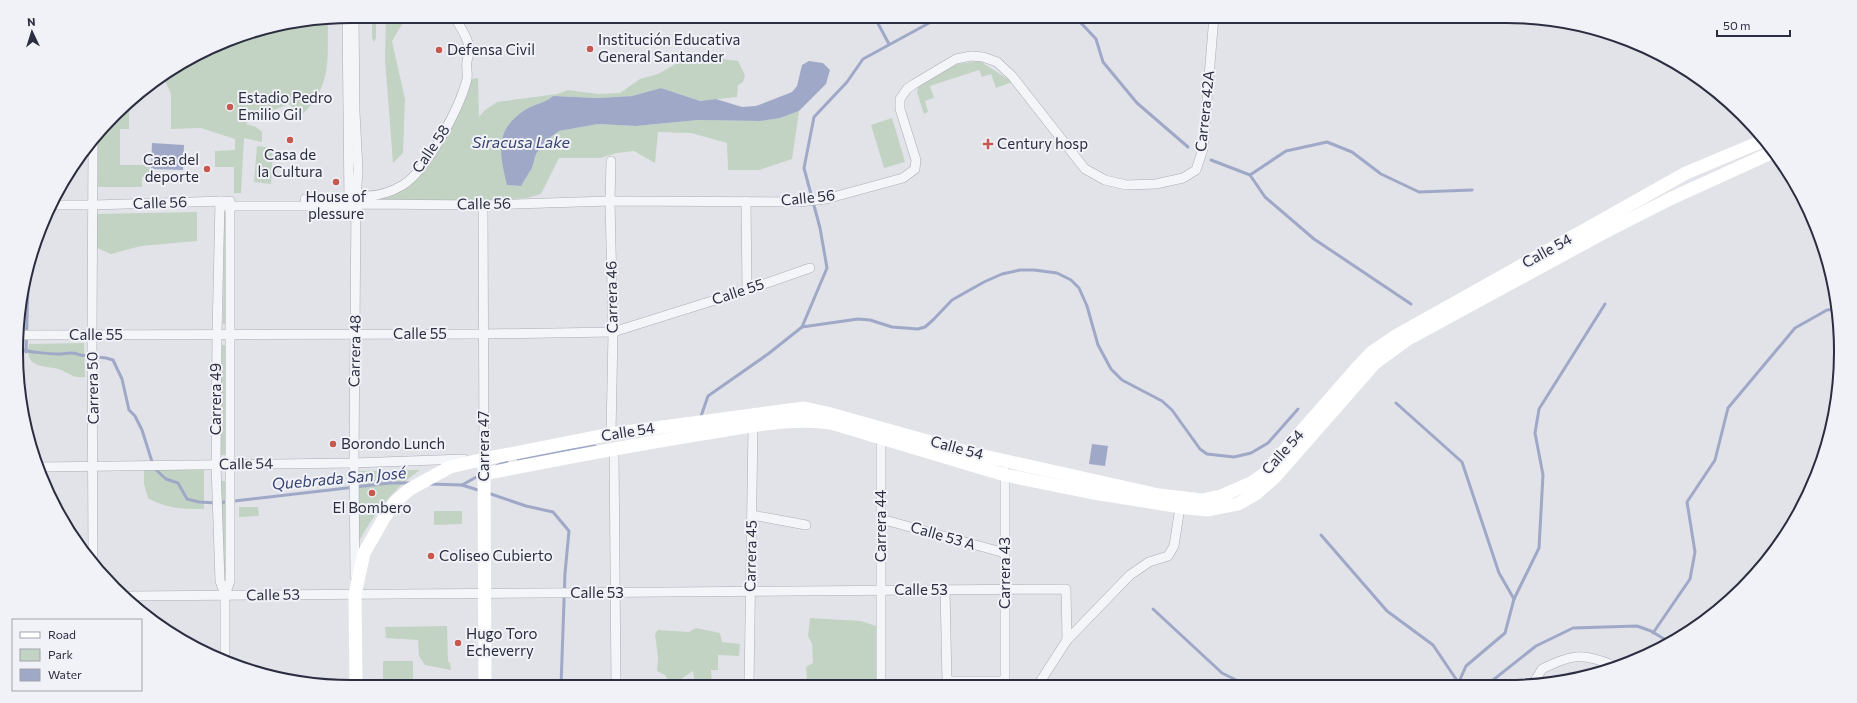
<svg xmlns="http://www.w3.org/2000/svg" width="1857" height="703" font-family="Commissioner,sans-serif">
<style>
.green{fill:#c3d3c3}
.water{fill:#9fa9c7}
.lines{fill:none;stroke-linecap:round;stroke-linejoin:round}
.stream{stroke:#9fa9c7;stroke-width:3}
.minor-casing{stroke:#abacb6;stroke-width:10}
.minor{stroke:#f4f5f8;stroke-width:9}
.secondary{stroke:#fff;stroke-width:13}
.poi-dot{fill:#c6594f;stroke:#f1f2f7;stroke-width:1.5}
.labels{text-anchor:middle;stroke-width:4;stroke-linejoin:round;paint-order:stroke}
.poi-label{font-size:15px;fill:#2b2d40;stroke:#f1f2f7;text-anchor:start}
.street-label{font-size:15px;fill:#2b2d40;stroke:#f1f2f7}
.water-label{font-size:16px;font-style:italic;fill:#374372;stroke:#f1f2f7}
.rim{fill:none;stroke:#2b2d40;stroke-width:2}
</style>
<rect width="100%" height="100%" fill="#e2e3e9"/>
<g class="green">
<path d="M372,16H376V38L374,42L372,38Z"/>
<path d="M386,16H407L392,41L405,99L403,153L393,163L385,59Z"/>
<path d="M328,20C327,61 333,84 301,116L289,104L249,120L246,124L256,127L262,132V142L244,138L241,193H234V167H215V151L235,150V139L201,128L171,129V94L163,76L184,61L243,34Z"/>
<path d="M699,56L738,61L745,75L743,82L738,85L737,97L700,101L661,88L632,96L598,98L553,96L547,102L526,110L508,125L507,185L521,186L532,168L536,154L545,141L559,131L598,124L636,126L698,120L760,121L780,118L799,111L792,159L759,170H728L727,143L691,133L658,132L655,163L634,151L617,153L600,158H559L541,194L526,198L477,202H364L388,193L416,174L466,80L478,78L479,117L485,110L497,102L557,94L568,90L598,94L620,93L640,79L658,74L681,61Z"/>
<path d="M980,61L1012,82L996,88L991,74L982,77L979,70L930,86L934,98L925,101L928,112L924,114L917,92L920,82L958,64Z"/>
<path d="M129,101V129H120V165H150V177H142V187H98V138Z"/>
<path d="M892,118L905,162L884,168L871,125Z"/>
<path d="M257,146L273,148L271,184L254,182Z"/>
<path d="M197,212V241L141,246L111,254L95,247V214Z"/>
<path d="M224,213H229L228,324H223Z"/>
<path d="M84,343L85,377C74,379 68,372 58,369C42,365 24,368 29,344Z"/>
<path d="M219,345H227V455H220Z"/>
<path d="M204,469V509C184,509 166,509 148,498L144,484V470Z"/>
<path d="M420,470C393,489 375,512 359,541L356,471Z"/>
<path d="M221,481H226L228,577L222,578Z"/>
<path d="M239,507H258L259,516L239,517Z"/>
<path d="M434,511H462V524L434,525Z"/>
<path d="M810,618L861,621L876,626V686H796L807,678L806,667L813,663L812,644L808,636Z"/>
<path d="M447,626L448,661L450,663L451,670L425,665L419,656L418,640L386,638L385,627Z"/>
<path d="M696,628L720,633L722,642L740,644L739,656L718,655V670H711L712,684H695L693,671L675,683L668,680L665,675L657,671L658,658L655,634L658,630L689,632Z"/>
<rect x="383" y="661" width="30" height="26"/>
</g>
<g class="water">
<path d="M809,61L823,63L830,70L826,84L799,111L780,118L760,121L698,120L636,126L598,124L559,131L545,141L536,154L532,168L521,186L507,185C500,154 493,131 525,110C534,104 544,104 553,96L598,98L632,96L661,88L700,101L716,99L742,107L756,106L792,92L797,86L802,65Z"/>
<path d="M152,143L184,145L183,170L151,169Z"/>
<path d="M1092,444L1108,446L1105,466L1089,464Z"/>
</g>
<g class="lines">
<g class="stream">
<path d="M874,16L889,44"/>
<path d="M1070,16L1082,24L1096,39L1103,62L1137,103L1188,147"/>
<path d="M1211,160L1250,175L1286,151L1327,142L1352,152L1381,174L1419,192L1472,190"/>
<path d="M1250,175L1265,197L1314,239L1411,304"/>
<path d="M25,280L28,286L26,352"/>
<path d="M802,327L827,268L820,228L804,168L814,117L847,82L863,59L942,16"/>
<path d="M20,349C27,352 51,354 58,354C66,354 73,351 80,355L106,358L113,360L122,379L129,410L135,416L142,430L154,468L166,479L178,483L187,499L199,502L217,503L390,483H410"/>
<path d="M1396,403L1462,462L1499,573L1514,599"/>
<path d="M700,419L708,396L768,354L802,327L858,319L870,320L892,327L918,329L925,327L933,320L952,300L984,282L1002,274L1020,270H1034L1057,273L1071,280L1079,288L1087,306L1098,345L1111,369L1122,380L1162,401L1172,410L1200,449L1207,454L1234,457L1251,453L1268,443L1298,409"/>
<path d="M518,459L595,446"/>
<path d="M496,466L507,461"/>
<path d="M429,484L462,485L481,491"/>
<path d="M462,485L480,475"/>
<path d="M488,493L526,506L553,512L569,531L565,573L561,686"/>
<path d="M1321,535L1387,611L1433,645L1458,682"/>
<path d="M1153,609L1222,673L1246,685"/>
<path d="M1653,633L1690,579L1695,552L1687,502L1715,460L1728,408L1795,328L1827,310L1838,309"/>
<path d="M1458,684L1466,666L1505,633L1514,599L1539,548L1543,475L1535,433L1539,409L1605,304"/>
<path d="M1488,684L1536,646L1573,628L1637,626L1651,631L1669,642"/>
</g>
<defs>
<g id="minor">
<path d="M354,16L355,112L358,170L356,199L354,463L355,576"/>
<path d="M347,17L349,203"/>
<path d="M93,145L92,335L93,560"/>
<path d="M611,161L610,201L613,332L611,434"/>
<path d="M356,195C373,198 388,194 403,185C427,170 460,107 467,79C468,74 466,67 467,61C468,57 470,51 469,46C467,36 459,25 454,16"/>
<path d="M305,199H356L360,202"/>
<path d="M220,201L217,334L216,465L220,581L225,595"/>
<path d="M746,201L747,290"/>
<path d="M52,205H93L225,201"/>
<path d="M220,206H356L362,204L483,205L610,201L799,202L826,199L903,178L915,169L916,160L900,109V99L907,89L914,84L956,59L971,56L983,57L997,62L1012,76L1085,169L1105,180L1126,185L1156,184L1183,178L1196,170L1203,149L1214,16"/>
<path d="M20,335L484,334L613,332L747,290L810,268"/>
<path d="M614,448L616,686"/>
<path d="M479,459H484L483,205"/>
<path d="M38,467L354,463L464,459"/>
<path d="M1005,471V685"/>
<path d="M752,515L806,525"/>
<path d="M881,519L1005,553"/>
<path d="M945,590L947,681H1005"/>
<path d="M127,596L1066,589L1067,640"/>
<path d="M225,661V595L230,581V201"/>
<path d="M1533,684L1542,669C1570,655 1582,652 1612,665"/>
<path d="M1038,685L1067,640L1130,575L1149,562L1168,556L1174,546L1181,501"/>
<path d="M749,686L753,426"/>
<path d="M881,686V438"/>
</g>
</defs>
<use href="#minor" class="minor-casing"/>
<use href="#minor" class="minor"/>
<g class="secondary">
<path d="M484,466L485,687"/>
<path d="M484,474C559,459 633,445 708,433C748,427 790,417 831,423L1005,475L1088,492L1187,508L1208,510L1238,504L1257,493L1275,477L1375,363L1408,339L1605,232L1672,198L1773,152"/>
<path d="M356,687L355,594L364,553L384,518L395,502L410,489L450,467L484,459L611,434L804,408L827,413L970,453L1159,495L1202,500L1221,496L1251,483L1264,474L1356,369L1372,352L1394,337L1686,173L1765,140"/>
</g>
</g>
<g class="poi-dot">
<circle cx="590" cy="49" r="4"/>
<circle cx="439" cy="50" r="4"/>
<circle cx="230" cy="107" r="4"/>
<circle cx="290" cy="140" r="4"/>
<path d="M986 138h4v4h4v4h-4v4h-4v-4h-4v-4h4z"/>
<circle cx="207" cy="169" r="4"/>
<circle cx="336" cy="182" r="4"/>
<circle cx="333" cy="444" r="4"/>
<circle cx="372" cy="493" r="4"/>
<circle cx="431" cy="556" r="4"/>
<circle cx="458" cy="643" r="4"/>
</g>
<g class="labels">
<g class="poi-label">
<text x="598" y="45">Institución Educativa<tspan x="598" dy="17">General Santander</tspan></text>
<text x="447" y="55">Defensa Civil</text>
<text x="238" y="103">Estadio Pedro<tspan x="238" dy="17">Emilio Gil</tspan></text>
<text x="997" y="149">Century hosp</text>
<text x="290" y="160" text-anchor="middle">Casa de<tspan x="290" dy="17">la Cultura</tspan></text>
<text x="199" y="165" text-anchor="end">Casa del<tspan x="199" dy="17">deporte</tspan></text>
<text x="336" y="202" text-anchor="middle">House of<tspan x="336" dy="17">plessure</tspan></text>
<text x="341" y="449">Borondo Lunch</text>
<text x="372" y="513" text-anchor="middle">El Bombero</text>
<text x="439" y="561">Coliseo Cubierto</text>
<text x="466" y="639">Hugo Toro<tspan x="466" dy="17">Echeverry</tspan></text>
</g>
<g class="street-label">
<text transform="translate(1205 111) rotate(-84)" y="5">Carrera 42A</text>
<text transform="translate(431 149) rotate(-56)" y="5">Calle 58</text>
<text transform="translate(808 198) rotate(-6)" y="5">Calle 56</text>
<text transform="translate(160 203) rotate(-2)" y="5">Calle 56</text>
<text transform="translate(484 204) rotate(-1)" y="5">Calle 56</text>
<text transform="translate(1547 251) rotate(-29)" y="5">Calle 54</text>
<text transform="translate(738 292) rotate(-18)" y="5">Calle 55</text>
<text transform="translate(612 297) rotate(-91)" y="5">Carrera 46</text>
<text x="420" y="339">Calle 55</text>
<text x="96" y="340">Calle 55</text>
<text transform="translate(355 351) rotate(-89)" y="5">Carrera 48</text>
<text transform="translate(93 388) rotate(-91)" y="5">Carrera 50</text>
<text transform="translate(216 399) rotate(-90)" y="5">Carrera 49</text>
<text transform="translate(628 432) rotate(-9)" y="5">Calle 54</text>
<text transform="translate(484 446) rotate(-90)" y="5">Carrera 47</text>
<text transform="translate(957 448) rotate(15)" y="5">Calle 54</text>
<text transform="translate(1283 452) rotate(-48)" y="5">Calle 54</text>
<text transform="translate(246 464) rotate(-1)" y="5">Calle 54</text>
<text transform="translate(881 526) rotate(-90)" y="5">Carrera 44</text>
<text transform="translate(943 536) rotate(16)" y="5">Calle 53 A</text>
<text transform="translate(751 556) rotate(-89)" y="5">Carrera 45</text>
<text transform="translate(1005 573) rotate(-90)" y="5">Carrera 43</text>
<text x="921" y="595">Calle 53</text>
<text x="597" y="598">Calle 53</text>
<text transform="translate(273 595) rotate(-1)" y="5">Calle 53</text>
</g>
<g class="water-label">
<text x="521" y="148">Siracusa Lake</text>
<text transform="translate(339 478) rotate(-5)" y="6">Quebrada San José</text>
</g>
</g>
<path d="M0 0H1857V703H0ZM351 23H1506A328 328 0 0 1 1834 351V352A328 328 0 0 1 1506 680H351A328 328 0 0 1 23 352V351A328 328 0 0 1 351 23Z" fill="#f1f2f7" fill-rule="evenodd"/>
<path class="rim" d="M351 23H1506A328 328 0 0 1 1834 351V352A328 328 0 0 1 1506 680H351A328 328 0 0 1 23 352V351A328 328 0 0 1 351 23Z"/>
<rect x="12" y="619" width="130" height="72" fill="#f1f2f7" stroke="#a2a3ae"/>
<rect x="20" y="632" width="20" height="6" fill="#ffffff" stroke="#a2a3ae"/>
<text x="48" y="639" font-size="12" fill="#2b2d40">Road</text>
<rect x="20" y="649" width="20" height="12" fill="#c3d3c3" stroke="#a2a3ae"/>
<text x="48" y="659" font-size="12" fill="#2b2d40">Park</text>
<rect x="20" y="669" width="20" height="12" fill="#9fa9c7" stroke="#a2a3ae"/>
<text x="48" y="679" font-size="12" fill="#2b2d40">Water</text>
<g transform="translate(32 32) rotate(356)" stroke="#f1f2f7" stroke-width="3" paint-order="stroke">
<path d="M0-3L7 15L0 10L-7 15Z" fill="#2b2d40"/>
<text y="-6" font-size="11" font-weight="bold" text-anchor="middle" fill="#2b2d40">N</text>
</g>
<path d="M1717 30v6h73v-6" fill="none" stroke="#2b2d40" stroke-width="2"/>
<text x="1723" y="30" font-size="12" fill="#2b2d40" stroke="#f1f2f7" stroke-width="3" paint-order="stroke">50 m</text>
</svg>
